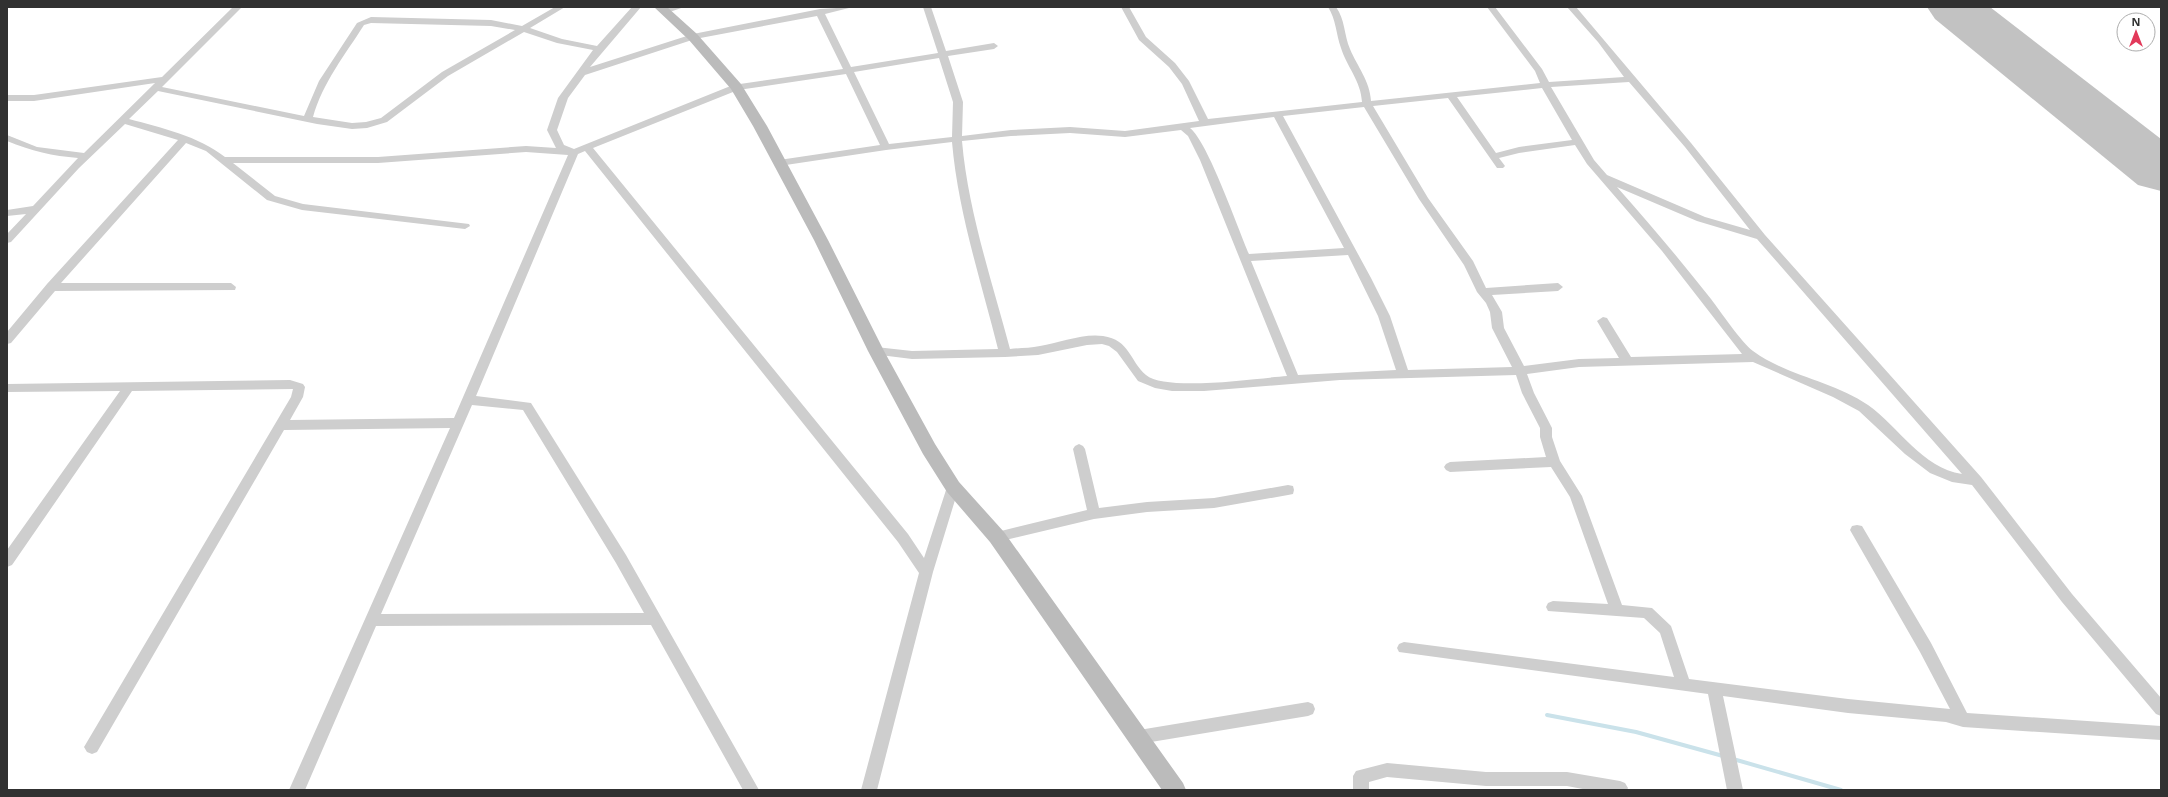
<svg xmlns="http://www.w3.org/2000/svg" width="2168" height="797" font-family="'Noto Sans',sans-serif">
<style>
.lines{fill:none;stroke-linecap:round;stroke-linejoin:round}
.stream{stroke:#cae2ea;stroke-width:4}
.runway{fill:#c2c2c2;fill-rule:evenodd}
.minor{fill:#cecece;fill-rule:evenodd}
.secondary{fill:#bbb;fill-rule:evenodd}
</style>
<rect width="100%" height="100%" fill="#fff"/>
<g class="lines">
<g class="stream">
<path d="M1547,715L1636,732L1723,756"/>
<path d="M1733,759L1841,790"/>
</g>
<path class="runway" d="M1927,7H1990L2161,139V191L2138,185L1935,19Z"/>
<g class="minor">
<path d="M233,7H242L162,87L304,116L319,81L357,23L371,17L491,20L522,26L555,7H565L530,28L562,39L597,46L632,7H641L590,67L693,34L820,9L853,7L825,14L851,67L938,53L923,7H931L946,51L994,43L998,46L994,49L948,56L963,102L962,136L1011,130L1070,127L1125,131L1199,121L1182,84L1169,67L1139,40L1121,7H1129L1146,37L1175,63L1189,81L1208,119L1362,102C1361,81 1347,67 1341,48C1336,34 1336,19 1328,7H1336C1345,19 1344,35 1350,49C1357,66 1370,81 1371,101L1540,83L1535,71L1487,7H1495L1542,69L1549,82L1624,77L1598,42L1567,7H1576L1691,143L1765,235L1981,477L2072,594L2161,698V716L2156,714L2062,602L1972,485L1952,482L1930,473L1905,454L1859,411L1833,397L1753,362L1579,367L1527,374L1534,393L1552,428V437L1560,461L1582,496L1622,605L1652,608L1671,626L1689,679L1848,699L1950,709L1920,652L1850,530L1852,526L1857,525L1862,526L1931,643L1967,713L2161,726V740L1963,727L1946,722L1848,713L1723,696L1743,790H1727L1708,694L1399,652L1397,648L1399,644L1404,642L1674,677L1660,633L1644,618L1548,611L1546,607L1548,603L1553,601L1608,604L1570,497L1551,467L1450,472L1446,470L1444,467L1446,464L1450,462L1546,457L1540,437V428L1522,393L1516,375L1340,380L1204,391H1172L1155,388L1138,381L1117,352L1109,346L1102,344L1087,345L1038,355L1005,357L912,359L872,354L870,351L872,348L876,347L912,351L998,349C981,281 958,212 952,142L886,150L779,166L774,163L779,160L880,145L846,74L738,90L593,148L908,534L924,558L947,487L948,483H958L959,487L933,572L877,790H861L919,573L898,542L585,151L578,154L476,396L531,403L626,555L759,790H743L651,625L376,626L305,790H289L450,428L284,430L97,752L92,754L87,752L84,747L87,742L291,397L293,389L132,391L12,565L7,567V550L120,391L7,392V384L290,380L303,384L305,387L303,397L290,420L454,418L568,155L526,152L378,163H233L275,196L303,204L469,224L470,226L465,229L302,210L267,200L206,151L186,143L61,283H231L236,287L235,290L55,291L11,343L7,344V332L47,284L178,140L125,124L79,168L11,242L7,243V234L26,214L7,216V210L33,206L78,158C53,156 31,151 7,141V135L37,147L84,153L155,83L34,101H7V95H34L162,77ZM817,16L843,69L733,85L574,149L564,145L557,130L568,98L585,75L695,39ZM371,23L491,26L515,30L442,72L381,118L366,122L352,123L313,117C323,82 345,55 364,25ZM524,32L557,43L593,50L558,98L547,130L556,148L526,146L378,157H225C198,136 162,128 129,119L158,91L317,124L352,129L367,128L387,122L448,76ZM939,58L953,102L952,137L889,144L854,72ZM1629,82L1685,147L1750,230L1705,217L1607,175L1594,160L1551,87ZM1542,88L1572,140L1519,147L1496,153L1457,97ZM1448,98L1497,168H1503L1505,166L1499,158L1519,153L1575,145L1587,164L1662,251L1742,354L1631,357L1607,318L1603,317L1597,321L1619,358L1579,359L1524,366L1504,328L1502,312L1492,295L1558,291L1563,287L1558,283L1486,288L1473,261L1428,198L1373,106ZM1364,107L1419,199L1464,265L1477,292L1486,303L1490,312L1492,328L1512,367L1408,370L1390,316L1371,278L1283,116ZM1274,117L1344,248L1249,254C1238,229 1208,142 1190,128ZM1181,130L1188,136L1200,160L1287,376C1259,378 1166,392 1146,375C1129,360 1130,340 1103,336C1083,333 1059,343 1040,346C1030,348 1020,348 1010,349C992,281 968,211 962,141L1011,136L1070,133L1125,137ZM1617,187L1697,221L1757,239L1962,474C1922,468 1899,427 1868,405C1833,381 1787,376 1753,351C1742,343 1720,311 1711,299C1681,261 1650,224 1617,187ZM1348,255L1378,316L1396,370L1298,375L1251,261ZM472,405L523,410L616,563L644,613L381,614Z"/>
<path d="M670,7H684L664,14L660,11Z"/>
<path d="M1079,444L1083,446L1085,449L1099,508L1147,502L1214,498L1288,485L1293,486L1294,490L1293,494L1288,495L1214,508L1147,512L1094,519L997,542L992,541L990,537L992,533L997,532L1087,510L1073,449L1075,446Z"/>
<path d="M1308,702L1313,704L1315,709L1313,714L1308,716L1139,744L1134,742L1131,737L1134,732L1139,730Z"/>
<path d="M1387,763L1486,772H1567L1620,781L1625,783L1628,788L1627,790H1588L1567,786H1486L1387,777L1369,782V790H1353V776L1356,771Z"/>
</g>
<path class="secondary" d="M654,7H667L697,34L741,84L767,126L828,240L884,351L935,444L959,482L1004,532L1183,783L1186,790H1162L990,542L947,492L923,454L868,351L814,240L753,126L731,89L689,40Z"/>
</g>
<rect width="2168" height="797" fill="none" stroke="#313131" stroke-width="16"/>
<g transform="translate(2136 32)"><circle r="19" fill="#ffffff" stroke="#adadad"/>
<path d="M0-3L7 15L0 10L-7 15Z" fill="#e2395a"/>
<text y="-6" font-size="11" font-weight="bold" text-anchor="middle" fill="#313131">N</text>
</g>
</svg>
